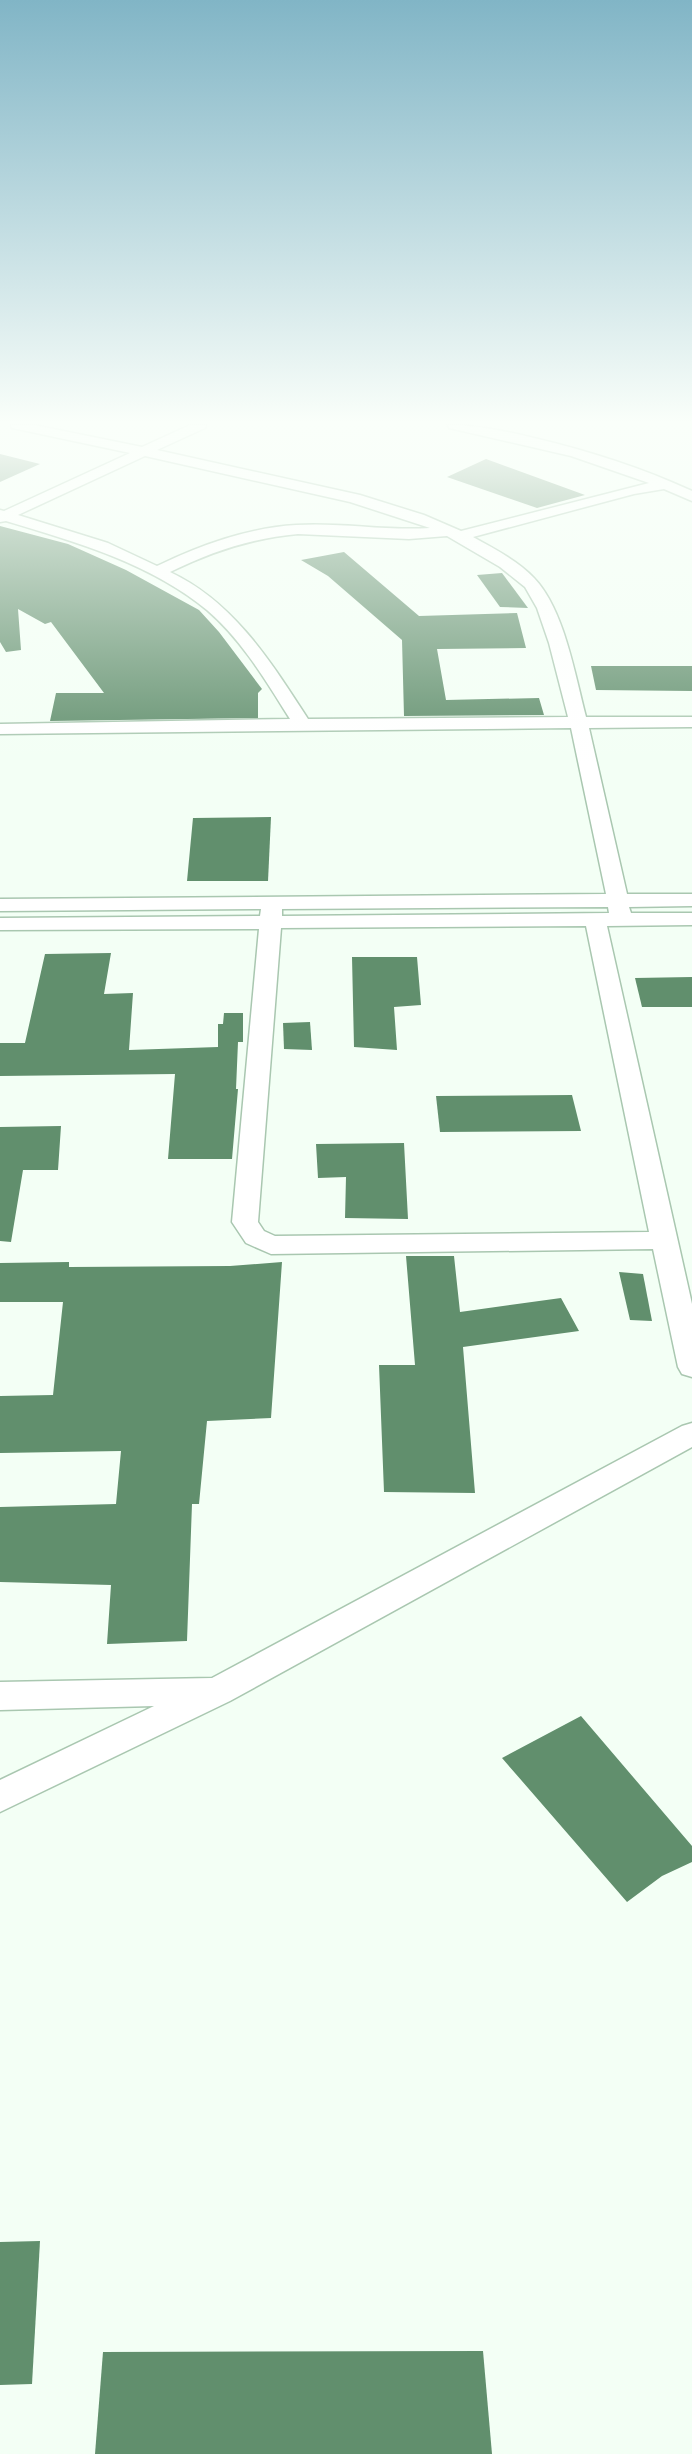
<svg xmlns="http://www.w3.org/2000/svg" width="692" height="2454" font-family="'IBM Plex Sans',sans-serif">
<style>
.building{fill:#618f6d}
.lines{fill:none;stroke-linecap:round;stroke-linejoin:round}
.minor-casing{stroke:#a9c7b0;stroke-width:3}
.minor{fill:#fff;fill-rule:evenodd}
</style>
<rect width="100%" height="100%" fill="#f3fff5"/>
<g class="building">
<path d="M0,454L40,464L0,482Z"/>
<path d="M486,459L585,495L537,508L447,477Z"/>
<path d="M0,526L68,544L126,570L199,610L219,632L262,689L258,693V718L50,721L56,693H104L51,622L45,624L18,609L21,650L6,652L0,642Z"/>
<path d="M344,552L419,616L517,613L526,648L437,649L446,700L539,698L544,715L404,716L402,640L328,576L301,560Z"/>
<path d="M502,573L528,608L500,607L477,575Z"/>
<path d="M591,666H692V691L596,690Z"/>
<path d="M271,817L268,881H187L193,818Z"/>
<path d="M111,953L104,994L133,993L129,1050L218,1047V1024H223L224,1013H243V1042H238L236,1089H238L232,1159H168L175,1074L0,1076V1043H25L45,954Z"/>
<path d="M352,957H417L421,1005L394,1007L397,1050L354,1047Z"/>
<path d="M692,977V1007H642L635,978Z"/>
<path d="M310,1022L312,1050L284,1049L283,1023Z"/>
<path d="M572,1095L581,1131L440,1132L436,1096Z"/>
<path d="M61,1126L58,1170H23L11,1242L0,1241V1127Z"/>
<path d="M404,1143L408,1219L345,1218L346,1177L318,1178L316,1144Z"/>
<path d="M406,1256H454L460,1312L561,1298L579,1331L463,1347L475,1493L384,1492L379,1365H415Z"/>
<path d="M69,1262V1267L230,1266L282,1262L271,1418L207,1421L199,1504H192L187,1641L107,1644L111,1585L0,1582V1507L116,1504L121,1451L0,1453V1396L53,1395L63,1302H0V1263Z"/>
<path d="M619,1272L643,1274L652,1321L630,1320Z"/>
<path d="M581,1716L692,1846V1862L662,1876L627,1902L502,1758Z"/>
<path d="M40,2241L32,2384L0,2385V2242Z"/>
<path d="M483,2351L492,2454H95L103,2352Z"/>
</g>
<g class="lines">
<defs>
<g id="minor">
<path d="M11,425H34L142,447L190,425H206L205,428L157,450L360,495L424,515L461,531L649,483L571,456L449,428L448,425C477,425 505,431 534,438C589,451 642,468 692,491V501L664,489L634,494L473,537C493,548 518,561 534,578C564,609 575,675 586,717H692V727L589,728L627,894H692V906L629,907L631,913H692V925L607,926L692,1304V1377L682,1374L678,1367L653,1249L271,1254L246,1243L232,1222L259,929L0,930V918L260,916L261,909L0,911V899L606,894L571,728L0,734V724L290,719C266,681 242,640 207,610C150,563 76,542 6,521L0,522V510L4,511L130,453L17,429L12,428ZM145,456L350,502L430,528C385,531 340,522 296,525C247,528 201,545 157,566L108,543L18,515ZM298,534L409,539L447,536L500,567L525,587L537,608L549,643L568,717L308,719C271,662 234,602 170,572C211,552 252,538 298,534ZM608,907L609,913L282,916V909ZM586,926L649,1232L275,1236L264,1231L258,1222L281,928Z"/>
<path d="M692,1423V1447L230,1701L0,1812V1780L154,1706L0,1710V1682L212,1678L682,1426Z"/>
</g>
</defs>
<use href="#minor" class="minor-casing"/>
<use href="#minor" class="minor"/>
</g>
<linearGradient id="sky" x2="0" y2="1"><stop stop-color="#81b5c6"/><stop offset="0.55" stop-color="#fafffa"/><stop offset="1" stop-color="#fafffa" stop-opacity="0"/></linearGradient>
<rect width="692" height="768" fill="url(#sky)"/>
</svg>
